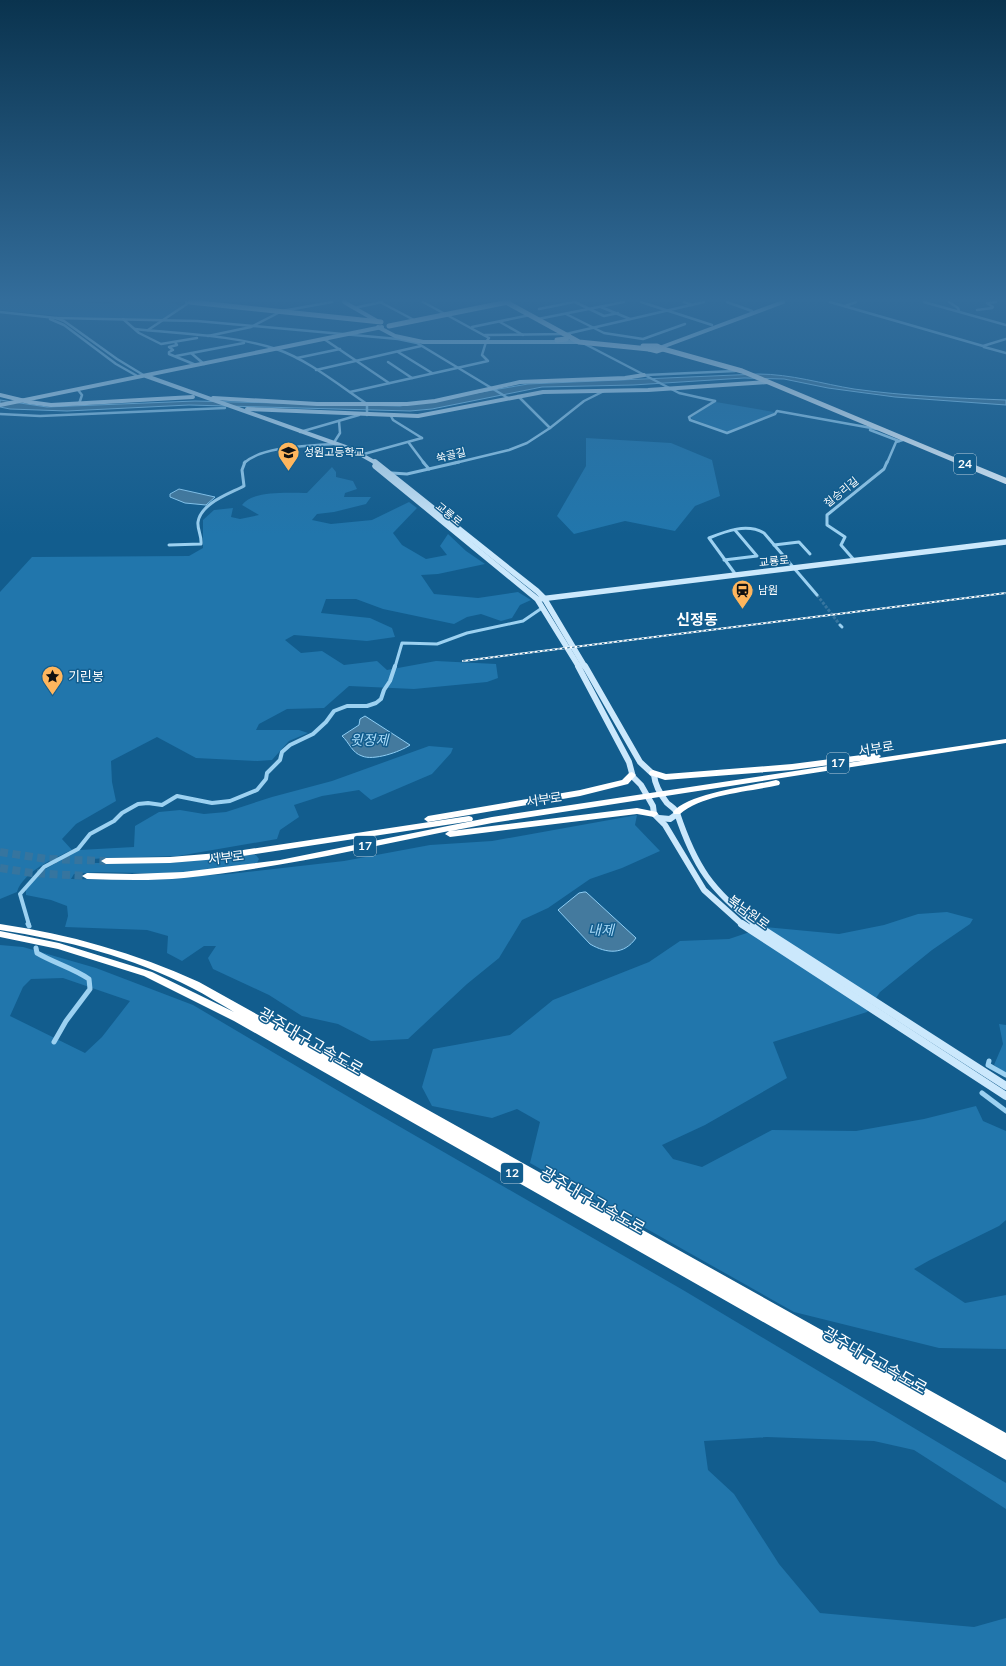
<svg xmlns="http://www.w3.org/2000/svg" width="1006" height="1666" font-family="Lato,'Noto Sans KR',sans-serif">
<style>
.green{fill:#2176ac;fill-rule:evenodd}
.water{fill:#447a9e;stroke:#8ecef5}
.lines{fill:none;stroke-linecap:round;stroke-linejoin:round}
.street-tunnel{stroke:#36759f;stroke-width:3;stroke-dasharray:3 1.5;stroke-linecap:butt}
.highway-tunnel{stroke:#36759f;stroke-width:8;stroke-dasharray:8 4.5;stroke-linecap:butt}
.street-far3{stroke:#9cd1f1;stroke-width:2.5}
.street-far2{stroke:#9cd1f1;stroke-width:3}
.street-far1{stroke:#9cd1f1;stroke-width:4}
.street{stroke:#9cd1f1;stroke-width:5}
.secondary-far3{stroke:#cbe8fc;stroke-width:4}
.secondary-far2{stroke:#cbe8fc;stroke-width:5.5}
.secondary-far1{stroke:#cbe8fc;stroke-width:6}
.secondary{stroke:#cbe8fc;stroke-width:8}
.primary-far1{stroke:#e7f4ff;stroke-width:5}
.primary{stroke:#e7f4ff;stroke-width:6}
.highway{fill:#fff;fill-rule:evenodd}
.rail-casing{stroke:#fff;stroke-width:2}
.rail{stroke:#125d8e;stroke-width:1;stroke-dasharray:2.5;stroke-linecap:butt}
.labels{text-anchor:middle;stroke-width:3;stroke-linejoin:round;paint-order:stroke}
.far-poi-label{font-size:11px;fill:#fff;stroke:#125d8e;text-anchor:start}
.far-street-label{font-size:11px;fill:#fff;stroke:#125d8e}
.shield{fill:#125d8e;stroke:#b8cedd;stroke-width:1}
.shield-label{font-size:12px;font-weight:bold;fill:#fff}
.poi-label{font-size:13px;fill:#fff;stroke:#125d8e;text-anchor:start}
.street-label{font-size:13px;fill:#fff;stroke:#125d8e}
.water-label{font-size:14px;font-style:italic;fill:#a8daf8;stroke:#125d8e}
.quarter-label{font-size:15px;font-weight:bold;fill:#fff;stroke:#125d8e}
.near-street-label{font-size:16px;fill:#fff;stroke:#125d8e}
</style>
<rect width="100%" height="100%" fill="#125d8e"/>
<g class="green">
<path d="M0,302H81L107,304L115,302H170L182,306L165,320L68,317L0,310Z"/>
<path d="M714,402H716L774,412L773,414L726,432L690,418Z"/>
<path d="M586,438L671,443L712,460L720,496L695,506L675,531L625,521L574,534L557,516L586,466Z"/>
<path d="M332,467L336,472V477L353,481L357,489L345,493L344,497H371L366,504L334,512L317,514L312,520L331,524L372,520L409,502L417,508L393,533L402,545L426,559L447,555L440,546L448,534L466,551L485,564L438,574L421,575L434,594L478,598L518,592L531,600L520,605L512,618L501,621L481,614L467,617L454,624L383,609L356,599H326L321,613L370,618L392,628L395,637L367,641L294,635L285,640L301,653L322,651L344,665L377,661L387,670L436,661L496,664L498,678L487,682L414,689L349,686L324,708L287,709L259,724L256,730H299L308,733L289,741L272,760L257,761L196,758L157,737L111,761L112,782L116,801L76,824L62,839L72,850C54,858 23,872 17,892L0,899V592L32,557L189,556L203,548V520L214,510L233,508L231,517L240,519L259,515L242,505C252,490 290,493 307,493Z"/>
<path d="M429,746L453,748L451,753L432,774L371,800L359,790L322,796L294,805L299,817L280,830L277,839L178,856L105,858L93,859L92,863H171L248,855H256L259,859L257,863C226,867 194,872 163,873C133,874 103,870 74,874L71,879L136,880L229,874L344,861L430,845L492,841L637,815L635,825L660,851L622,868L590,879L548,908L522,920L499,958L467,984L408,1039L371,1041L338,1024L302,1016L269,995L213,969L208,958L216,946H204L182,961L167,953L168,936L147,930L65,927L68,916L67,906L51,900L26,895V884L42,871L79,850L134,847L135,826L159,812L180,810L204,814L226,812L272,797L332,781Z"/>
<path d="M947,912L973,919L970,924L932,950L880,992L867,1012L773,1042L787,1078L705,1125L662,1145L673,1159L702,1167L772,1130L856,1131L924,1119L976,1106L983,1121L1006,1131V1220L999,1226L930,1260L914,1269L965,1303L1006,1295V1349L939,1348L794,1312L530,1163L540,1122L517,1109L492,1118L432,1106L422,1087L433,1049L510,1035L553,1000L649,962L680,941L729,939L765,927L839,934L884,925L918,914Z"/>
<path d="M0,945L23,947L96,968L193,1005L369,1109L683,1290L1006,1483V1509L914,1450L874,1441L767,1437L704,1441L708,1470L734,1494L779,1564L820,1613L974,1627L1006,1618V1666H0ZM63,978L130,1001L102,1037L85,1053L10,1016L23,987L31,979Z"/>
<path d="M999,1024L1006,1025V1074L994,1065L1003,1044Z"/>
</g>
<g class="water">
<path d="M758,374C791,374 823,384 854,389C905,396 955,398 1006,400V405L895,397L828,388L784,379L744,378L633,385L542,387L432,409L410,411L189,405L67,411L10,409L0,407V400L47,407L195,401L400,406L528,384Z"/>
<path d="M179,489L215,497L206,505L185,503L170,497V494Z"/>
<path d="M365,716L410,745C400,752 373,761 362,756C352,753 349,742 342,736L359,725L360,719Z"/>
<path d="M584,892H586L636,938C624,955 607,954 590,944L558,910L579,893Z"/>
</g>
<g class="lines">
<path class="street-tunnel" d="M817,595L840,625"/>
<g class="highway-tunnel">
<path d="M0,852L47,859L106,861"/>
<path d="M0,868L32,873L87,876"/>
</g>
<g class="street-far3">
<path d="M380,302L414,320"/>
<path d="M575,302L604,316L618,313"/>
<path d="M641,302L712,325"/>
<path d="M684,302L692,305"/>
<path d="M727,302L752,311"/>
<path d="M830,302L983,346L1006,339"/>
<path d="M924,302L1006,325"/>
<path d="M949,302L958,308L959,311"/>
<path d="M845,306L856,302"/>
<path d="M601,307L630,319"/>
<path d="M354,308L382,302"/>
<path d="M539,309L574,302"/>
<path d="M977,310L992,308L993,307L987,303L996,302"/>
<path d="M0,312L56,318L64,321L117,359L145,376"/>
<path d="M566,314L604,333L643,339L685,324"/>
<path d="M56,318L197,321L398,339L417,343L508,398"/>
<path d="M50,319L64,325L116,364L139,377"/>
<path d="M123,319L139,333L161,344L197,338"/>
<path d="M538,319L624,302"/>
<path d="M500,322L523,335"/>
<path d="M472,327L530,315"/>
<path d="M135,329C180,334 234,335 276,349C307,359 340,386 367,404V415"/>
<path d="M148,330L187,304L186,302"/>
<path d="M485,335L566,334L704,302"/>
<path d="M208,336L251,327L282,311L332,302"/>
<path d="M324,339L389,383"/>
<path d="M175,342L177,345L169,347L173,350L169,352V354L196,365"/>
<path d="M583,343L679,393L715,401"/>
<path d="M984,347L1006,353"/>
<path d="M398,352L432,373"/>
<path d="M191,353L204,364"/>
<path d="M176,356L244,343"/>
<path d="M297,358L340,349"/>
<path d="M388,362L412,378"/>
<path d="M316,370L421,346"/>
<path d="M646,375L735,371"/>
<path d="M78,390L82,395L79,404"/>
<path d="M350,392L488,361L482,355L486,342L489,338L423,302"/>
<path d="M518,396L550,428"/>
<path d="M715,401L689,417L690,420L727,433L775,414L777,411L877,429"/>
<path d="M0,414L40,416L225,408"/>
<path d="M391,416L393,420L422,438"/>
<path d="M870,430L899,441"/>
<path d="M300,432L359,415"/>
<path d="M409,443L424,463"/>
<path d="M364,454L422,438"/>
<path d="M244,463C263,446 309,446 333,444L340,433L339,421"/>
<path d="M455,463L509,450L527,443L550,428L584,401L604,391"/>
<path d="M887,463L896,442L906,439"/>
</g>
<g class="street-far2">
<path d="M423,462L429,469"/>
<path d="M392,473L407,474L459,462"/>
<path d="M169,545L201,544C202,536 197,529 198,522C201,503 229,494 244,486L242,470L245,462"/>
<path d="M774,545L799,542L810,554"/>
<path d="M724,560L757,556L735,530"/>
<path d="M855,561L841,545L845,537L827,525V515L884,469L887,462"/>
<path d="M736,575L709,538C726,531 747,523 764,533L817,595"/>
<path d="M840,625L842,627"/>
<path d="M395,667L402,643L437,644L467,633L523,621L542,608"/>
</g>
<path class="street-far1" d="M29,925L20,894L44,867L78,849L90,834L114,821L122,813L138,804L148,803L162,805L177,796L212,803L230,801L257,790L266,779L267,773L280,760L282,752L290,745L313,734L326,722L334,711L347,706H367L376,703L381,699L384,690L390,681L395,666"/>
<g class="street">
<path d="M28,924L29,926"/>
<path d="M36,948L37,953C54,963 73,968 89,979L90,989L66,1021L54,1042"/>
<path d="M989,1061L988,1065L1006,1075"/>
<path d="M982,1093L1006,1111"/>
</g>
<g class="secondary-far3">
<path d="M344,302L377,321"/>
<path d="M378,327L395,336L423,342H579"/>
<path d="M662,347L783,302"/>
<path d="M146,376L351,449L376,463"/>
<path d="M0,395L29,402L51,405L193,397"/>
<path d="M213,398L317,404H407L435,401L520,382L625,378L644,375"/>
<path d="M0,405L382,327"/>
<path d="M247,409L418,416L543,392L648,390L768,382"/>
</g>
<g class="secondary-far2">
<path d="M375,462L537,591L544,598L585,667"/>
<path d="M375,466L537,599L579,667"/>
<path d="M540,599L1006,542"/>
</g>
<g class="secondary-far1">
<path d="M578,666L629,762L633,777L641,785L653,806L654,814L665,825L704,890L743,925"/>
<path d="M585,666L640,762L654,775C655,785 660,794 667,803C670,806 676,809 677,813C695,867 711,890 756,925"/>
<path d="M659,818L670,819L677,814"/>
</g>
<g class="secondary">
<path d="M742,924L1006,1096"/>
<path d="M754,924L1006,1086"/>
</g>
<g class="primary-far1">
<path d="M190,302L381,322"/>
<path d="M506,302L579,342L649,349"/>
<path d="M389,326L508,302"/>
<path d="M557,340L566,339L569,336"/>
<path d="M643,346H657L663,349L657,351L649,349V347"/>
<path d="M663,349L742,371L962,463"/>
</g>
<path class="primary" d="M960,462L1006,481"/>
<g class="highway">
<path d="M1006,739V743L492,823L451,831L637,808L657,812L658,814L654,817L637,814L450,837L445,834L449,831C361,849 273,869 184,878C152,881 119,880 87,879L82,876L87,873L132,874L183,872L280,860L492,817L867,760L792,770L665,780L650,775L649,773L650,771L653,770L666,774L792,764L877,753L881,756L879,758Z"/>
<path d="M632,772L636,775L628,784L580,796L428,822L424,819L428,816L580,790L622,780L629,773Z"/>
<path d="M776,780L779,781L780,783L779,785C749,792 703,794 680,814H674L673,812C688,793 751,786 776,780Z"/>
<path d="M469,816L472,817L473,819L472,821L230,858L170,863L106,864L101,861L106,858L170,857L230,852Z"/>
<path d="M0,924C69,934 135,953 199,982L1006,1433V1460L234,1021L144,976L58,949L0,937V931L59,943L152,972L234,1012C220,1004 206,995 192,988C132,957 66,940 0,930Z"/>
</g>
<defs>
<path id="rail" d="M463,661L1006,593"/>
</defs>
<use href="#rail" class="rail-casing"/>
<use href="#rail" class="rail"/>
</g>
<linearGradient id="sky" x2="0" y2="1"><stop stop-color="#0a334e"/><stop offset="0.56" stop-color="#336d9b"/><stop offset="1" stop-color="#336d9b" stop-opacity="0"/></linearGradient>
<rect width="1006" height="535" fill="url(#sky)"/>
<defs>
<symbol id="school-pin" viewBox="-11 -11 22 30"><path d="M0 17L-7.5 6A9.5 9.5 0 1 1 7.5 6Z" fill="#ffb65d" stroke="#125d8e"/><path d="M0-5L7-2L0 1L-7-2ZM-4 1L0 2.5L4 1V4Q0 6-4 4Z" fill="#111"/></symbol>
<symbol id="station-pin" viewBox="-11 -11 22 30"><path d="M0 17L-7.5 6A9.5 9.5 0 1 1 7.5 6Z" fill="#ffb65d" stroke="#125d8e"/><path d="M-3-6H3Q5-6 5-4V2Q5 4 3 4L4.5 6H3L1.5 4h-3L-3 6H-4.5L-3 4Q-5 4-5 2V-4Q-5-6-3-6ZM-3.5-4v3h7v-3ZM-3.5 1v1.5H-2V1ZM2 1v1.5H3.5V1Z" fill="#111"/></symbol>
<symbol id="sight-pin" viewBox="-11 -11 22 30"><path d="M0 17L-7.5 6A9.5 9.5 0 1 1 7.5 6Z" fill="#ffb65d" stroke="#125d8e"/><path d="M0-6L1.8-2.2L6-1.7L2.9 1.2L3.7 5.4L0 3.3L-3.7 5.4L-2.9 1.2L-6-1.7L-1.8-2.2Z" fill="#111"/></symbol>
</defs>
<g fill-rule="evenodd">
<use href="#school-pin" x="276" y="440" width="25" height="34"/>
<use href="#station-pin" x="730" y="578" width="25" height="34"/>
<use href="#sight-pin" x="40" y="664" width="25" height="34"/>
</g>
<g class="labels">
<g class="far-poi-label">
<text x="304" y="456">성원고등학교</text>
<text x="758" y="594">남원</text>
</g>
<g class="far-street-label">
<text transform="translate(451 455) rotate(-14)" y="4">쑥골길</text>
<text transform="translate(841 492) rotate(-39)" y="4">칠승리길</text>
<text transform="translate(449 514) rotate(39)" y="4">교룡로</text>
<text transform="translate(774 561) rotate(-6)" y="4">교룡로</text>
</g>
<g class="shield">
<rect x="954" y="454" width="22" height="20" rx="3"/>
<rect x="827" y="753" width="22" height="20" rx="3"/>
<rect x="354" y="836" width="22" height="20" rx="3"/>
<rect x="501" y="1163" width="22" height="20" rx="3"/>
</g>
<g class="shield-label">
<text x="965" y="468">24</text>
<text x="838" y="767">17</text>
<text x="365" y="850">17</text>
<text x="512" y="1177">12</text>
</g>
<g class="poi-label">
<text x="68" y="681">기린봉</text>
</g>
<g class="street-label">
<text transform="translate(876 748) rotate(-9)" y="5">서부로</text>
<text transform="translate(544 799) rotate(-8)" y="5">서부로</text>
<text transform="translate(226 857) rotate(-7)" y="5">서부로</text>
<text transform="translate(749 912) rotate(36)" y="5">북남원로</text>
</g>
<g class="water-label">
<text x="369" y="745">윗정제</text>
<text x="601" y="935">내제</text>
</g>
<g class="quarter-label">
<text x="697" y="625">신정동</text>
</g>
<g class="near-street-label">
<text transform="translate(311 1041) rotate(30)" y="6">광주대구고속도로</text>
<text transform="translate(593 1200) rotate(30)" y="6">광주대구고속도로</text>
<text transform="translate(875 1360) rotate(30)" y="6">광주대구고속도로</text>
</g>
</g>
</svg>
